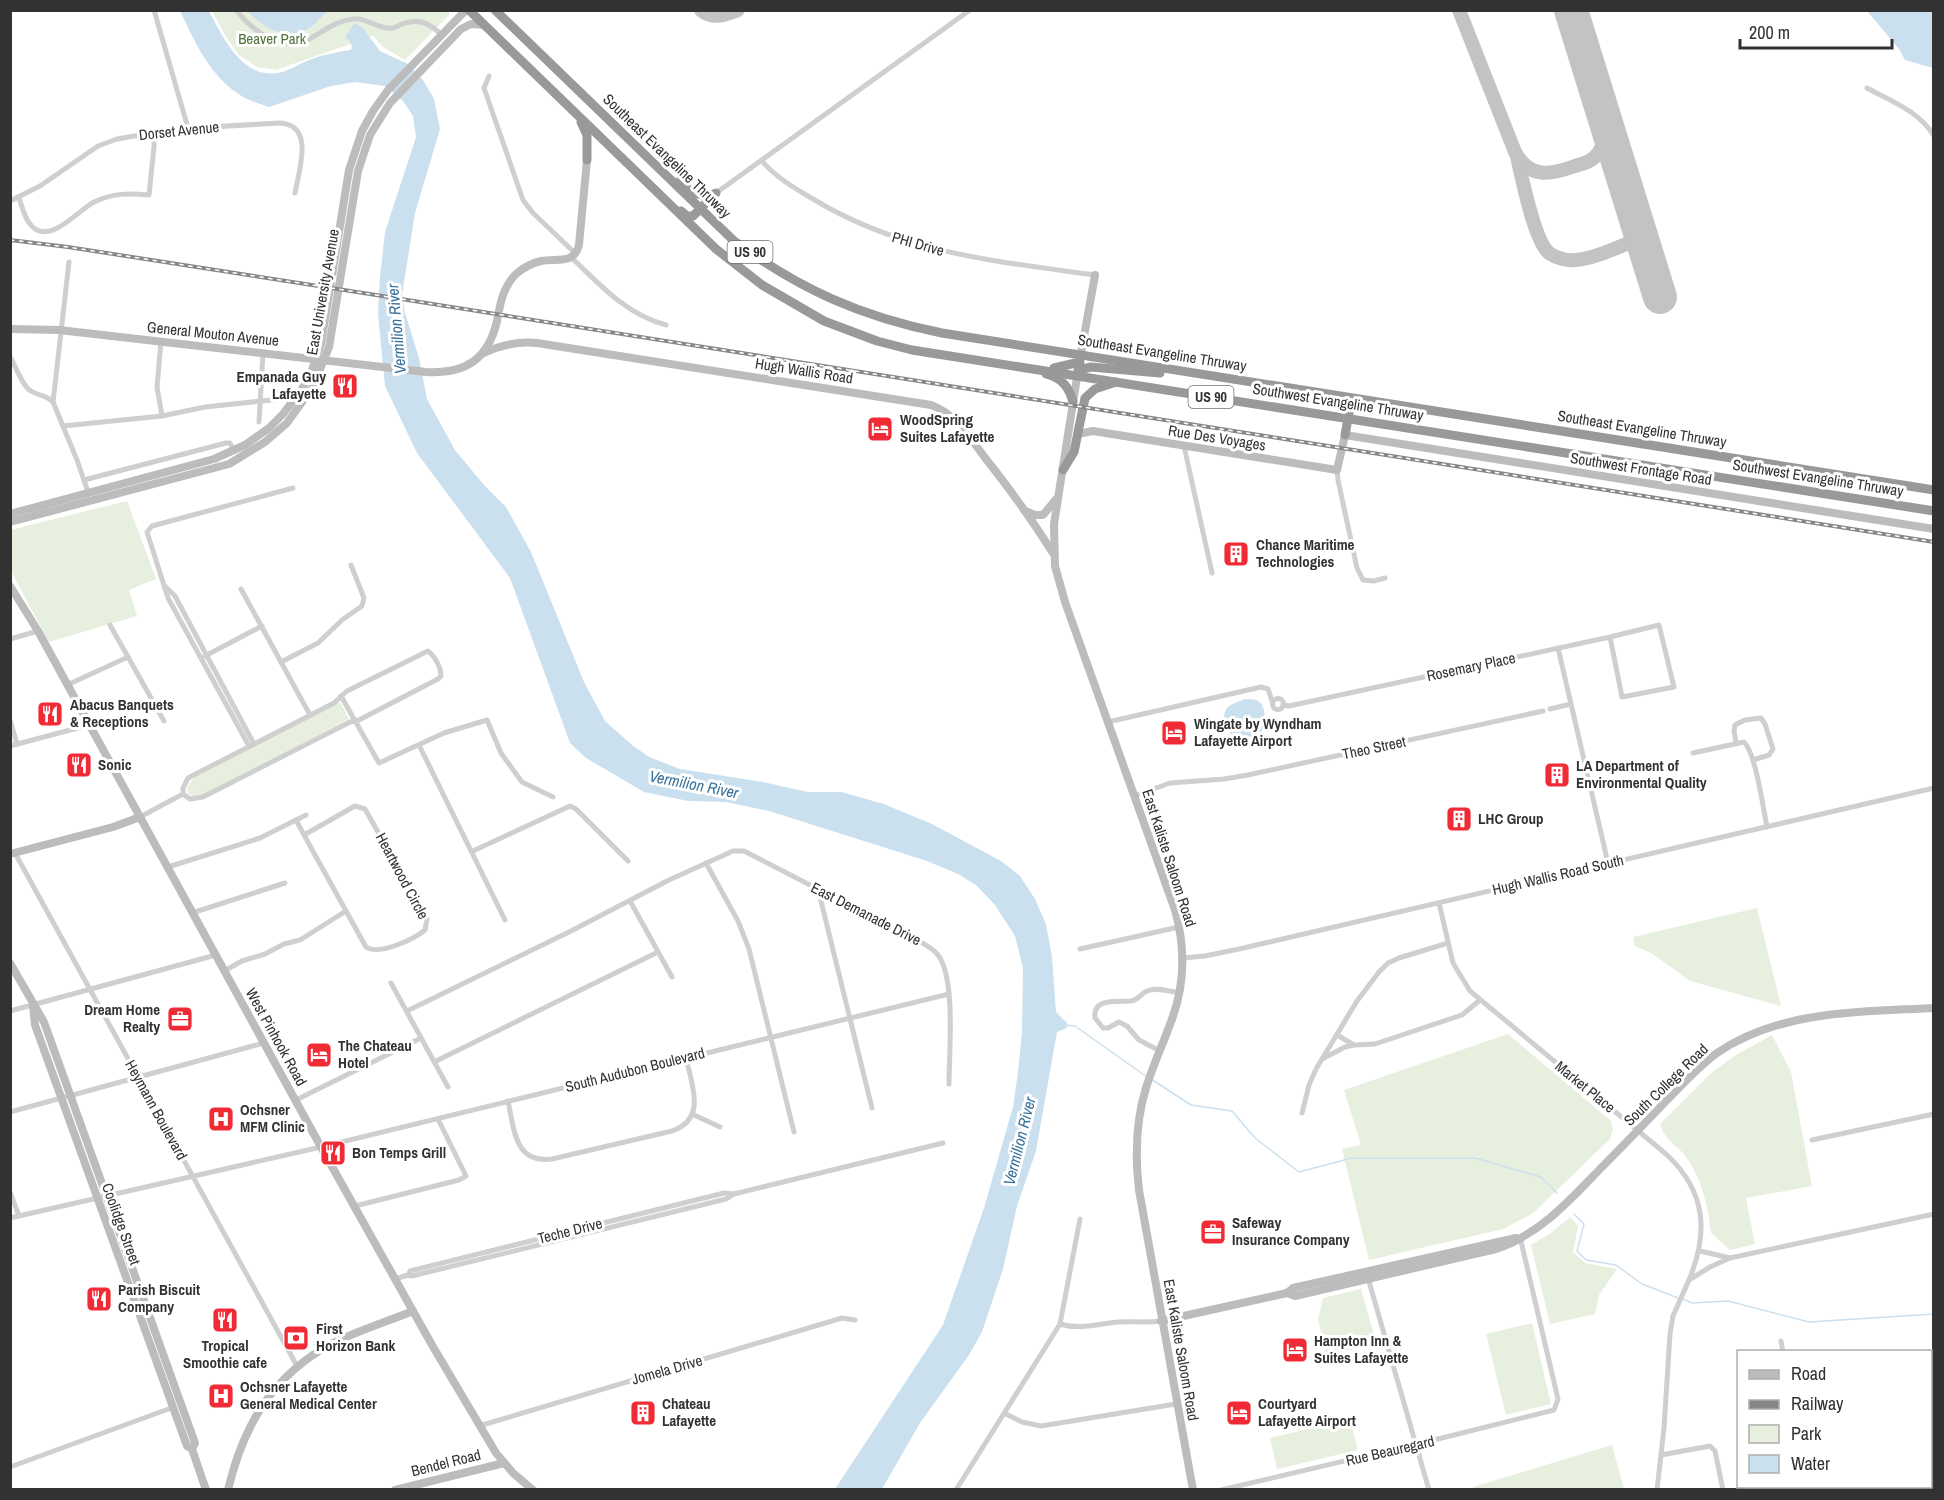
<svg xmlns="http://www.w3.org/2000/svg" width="1944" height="1500" font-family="'Archivo Narrow',sans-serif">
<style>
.green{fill:#e7efdf}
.water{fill:#cbe0ef}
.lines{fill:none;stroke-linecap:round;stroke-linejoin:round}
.stream{stroke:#cbe0ef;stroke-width:1.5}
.taxiway{stroke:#c3c3c3;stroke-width:14}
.runway{stroke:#c3c3c3;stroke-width:34}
.street{stroke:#cfcfcf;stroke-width:5}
.secondary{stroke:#bcbcbc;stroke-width:8}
.highway{stroke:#999;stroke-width:9}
.rail-casing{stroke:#878787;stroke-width:4}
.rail{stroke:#fff;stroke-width:1.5;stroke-dasharray:4.5;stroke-linecap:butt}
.labels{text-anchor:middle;stroke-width:6;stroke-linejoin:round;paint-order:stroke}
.shield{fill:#fff;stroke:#707070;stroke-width:1.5}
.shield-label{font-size:14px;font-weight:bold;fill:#323232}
.park-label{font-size:15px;fill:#53723b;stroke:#fff}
.street-label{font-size:15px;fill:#323232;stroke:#fff}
.poi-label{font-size:15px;font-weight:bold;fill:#323232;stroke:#fff;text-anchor:start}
.water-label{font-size:16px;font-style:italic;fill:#38729b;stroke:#fff}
</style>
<rect width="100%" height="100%" fill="#fff"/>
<g class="green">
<path d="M212,11H449V15L405,60L383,47L373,36L276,70L257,67L239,55L226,37Z"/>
<path d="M127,501L156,579L129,590L137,616L49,642L11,571L10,530Z"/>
<path d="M340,702L349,719L201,796L195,797L188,794L187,787L194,778Z"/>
<path d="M1757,908L1781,1006L1690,981L1653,954L1635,946L1633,937Z"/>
<path d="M1508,1034L1611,1121L1613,1129L1610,1139L1532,1214L1503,1229L1369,1260L1342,1149L1361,1145L1344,1090Z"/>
<path d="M1772,1035L1791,1072L1812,1186L1746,1198L1755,1244L1730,1250L1711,1233C1708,1206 1702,1179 1686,1157C1676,1143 1666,1143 1660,1124L1710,1074L1736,1055Z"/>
<path d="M1570,1217L1578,1226L1573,1252L1585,1263L1617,1269L1599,1295L1595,1314L1550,1324L1531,1245L1551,1233Z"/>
<path d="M1361,1289L1377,1345L1326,1354L1318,1319L1323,1298Z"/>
<path d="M1532,1323L1551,1404L1506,1415L1486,1334Z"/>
<path d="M1350,1419L1358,1450L1277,1469L1270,1438Z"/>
<path d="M1612,1445L1624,1489H1474L1473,1487Z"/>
</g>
<g class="water">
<path d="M180,11H209C224,39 245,85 285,71C291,69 296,66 302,63C317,56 335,52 351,50L352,47L349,40L345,38L354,23L362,27L380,51L408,64L423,80L434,99L440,129L415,213L402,295L405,313L419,358L427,399L455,450L484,485L506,507L531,552L584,682L605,721L632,745L649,757L680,769L763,782L808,792H841L884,804L932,824L1001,861L1020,876L1035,899L1046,924L1052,957L1056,1012L1067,1023V1028L1057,1032L1036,1151L1017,1206L1003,1269L982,1332L969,1355L920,1423L882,1489H835L943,1325L984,1208L1013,1107L1018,1072L1022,1032L1023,968L1015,936L995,905L976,885L958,874L927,861L769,811L726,802L688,801L644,792L586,758L570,743L510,578L417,453L385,386L378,314L380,277L385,232L416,137L413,116L403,101L385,86L355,82L331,86L269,107C261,104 251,101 243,97C210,77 196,44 180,11Z"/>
<path d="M247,11H328C321,17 314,26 306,30C284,42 262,26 247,11Z"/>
<path d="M1867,11H1933V68L1905,60L1899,49Z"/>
<path d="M1245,699C1247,699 1254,699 1256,700C1268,704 1265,725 1261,733C1254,735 1248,738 1241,738C1227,737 1219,720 1227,708C1232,703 1239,702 1245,699Z"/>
</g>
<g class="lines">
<g class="stream">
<path d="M1066,1025L1075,1026L1147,1077"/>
<path d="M1151,1079L1191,1105L1232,1111L1255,1138L1299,1172L1352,1158H1475L1541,1177L1557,1193"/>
<path d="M1574,1214L1584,1224L1577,1251L1586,1260L1616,1265L1642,1284L1678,1298"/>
<path d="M1683,1299L1692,1303L1728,1301L1809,1322L1934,1314"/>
</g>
<g class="taxiway">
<path d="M701,10C713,20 725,15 738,10"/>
<path d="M1459,10L1515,152C1530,179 1550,175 1575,166C1585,163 1593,161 1599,152C1604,144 1605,135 1606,126"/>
<path d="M1517,157C1522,177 1534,241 1549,253C1556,258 1567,261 1575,260C1595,259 1622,245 1641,238"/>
</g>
<path class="runway" d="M1571,10L1660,297"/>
<g class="street">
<path d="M154,10L188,128"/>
<path d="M236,10C252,30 281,53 307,40C323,32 335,21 353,19C367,17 378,30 392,28C397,27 401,24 405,23C421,18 431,25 442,35"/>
<path d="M489,76L484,88L523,200L533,213L576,254"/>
<path d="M1867,88C1891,101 1919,111 1934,136"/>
<path d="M762,161C775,177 796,189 813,199C902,253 994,261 1095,275"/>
<path d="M716,193L970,10"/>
<path d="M19,198C22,206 24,217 30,224C48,248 78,210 94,202C113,193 129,193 149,195L154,147V132"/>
<path d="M10,201L40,186L98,146L117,139L175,129L280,123C315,125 299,170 295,193"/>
<path d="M572,258C600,285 627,315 666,325"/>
<path d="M161,341L157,387L162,416"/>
<path d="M10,357C16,366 22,386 31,391C39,396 46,395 53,402L77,460L88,492"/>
<path d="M53,402L69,262"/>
<path d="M259,422L263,353"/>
<path d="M63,426L162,416L205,407L281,399"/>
<path d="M1184,446L1212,573"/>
<path d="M1337,470L1338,480L1357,568L1363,580L1374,581L1385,578"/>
<path d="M84,480L226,443H230L234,451"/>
<path d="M166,587L175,596L254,744"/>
<path d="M241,589L310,715"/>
<path d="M110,625L164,721"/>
<path d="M10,639L38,631"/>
<path d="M1558,648L1608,863"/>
<path d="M428,651C435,656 441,668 441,676L438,679L359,720L350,722L203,797L190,799L183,794V788L188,778L334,703L347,691Z"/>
<path d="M205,656L262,626"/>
<path d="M281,662L318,643L342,620L362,606L364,598L351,565"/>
<path d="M67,685L128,657"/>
<path d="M341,696L379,763L444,733L487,720L501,753L522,782L553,797"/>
<circle cx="1278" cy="704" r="5.5"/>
<path d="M1283,705L1289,706L1610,637L1659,625L1674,687L1622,697L1610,637"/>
<path d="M1550,709L1571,704"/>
<path d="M10,720L17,744"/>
<path d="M1108,722L1261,687L1268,689L1272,701"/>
<path d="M1736,743L1734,731L1735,725L1745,720L1761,718L1765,724L1773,749L1769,755L1753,760"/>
<path d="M419,745L505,920"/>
<path d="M10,746L89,725"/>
<path d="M249,746L168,598L147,532L152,526L293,488"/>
<path d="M1693,753L1744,742C1756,754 1763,808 1767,827"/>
<path d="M1134,796L1170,783L1224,779L1248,775L1543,711"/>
<path d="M140,817L183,794"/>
<path d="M296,820C319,863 343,905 366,947C379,956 414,939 425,930L427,919L365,809L355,806L304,835"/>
<path d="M473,851L570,806L576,809L628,861"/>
<path d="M15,853L297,1366"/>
<path d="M706,863L738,921L749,949L794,1132"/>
<path d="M168,867L260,838L306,815"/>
<path d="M818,889L872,1108"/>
<path d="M630,901L672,977"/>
<path d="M1439,903L1453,963L1470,991L1666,1154C1706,1191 1709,1232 1689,1280"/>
<path d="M192,913L285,883"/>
<path d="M1080,949L1179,927"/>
<path d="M1183,958L1205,956L1239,949L1934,788"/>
<path d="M224,971L242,961L265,954L284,944L300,940L346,911"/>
<path d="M391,983L448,1087"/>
<path d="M10,1011L216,955"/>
<path d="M407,1011L571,931L669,880L733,851H744L911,937C920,942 932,947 938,955C956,978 949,1054 949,1084"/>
<path d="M1337,1035L1354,1045L1375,1044L1462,1015L1480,1000"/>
<path d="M1160,1051L1139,1040L1127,1026L1119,1022L1108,1028H1103L1095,1018C1092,997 1119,1002 1131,1001C1139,1000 1140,994 1147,991C1156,987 1170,991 1180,993"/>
<path d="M1324,1058L1345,1047L1354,1045"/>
<path d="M434,1062L658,952"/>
<path d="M296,1100L421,1038"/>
<path d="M508,1101C514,1128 514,1164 552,1159L672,1131C707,1119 692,1085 686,1058"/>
<path d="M10,1112L264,1043"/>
<path d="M1302,1113L1309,1085L1316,1069L1357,1001L1379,972L1388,963L1399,958L1448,943"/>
<path d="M692,1114L720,1127"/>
<path d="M1812,1140L1934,1114"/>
<path d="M10,1192L19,1216"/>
<path d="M355,1206L459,1180L466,1176L438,1119"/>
<path d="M10,1218L321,1147L949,994"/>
<path d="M1700,1251L1730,1258"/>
<path d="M408,1275L412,1276L726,1199L734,1194"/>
<path d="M1368,1278L1429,1490"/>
<path d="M395,1279L408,1275L410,1271L724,1193L734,1194L943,1143"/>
<path d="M1060,1324C1079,1330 1098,1324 1118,1322C1133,1321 1146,1323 1161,1321"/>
<path d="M1781,1341L1783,1352"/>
<path d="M1004,1413L1022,1422L1041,1426L1176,1404"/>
<path d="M479,1426L842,1318L855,1320"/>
<path d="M1661,1455L1710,1446L1715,1451L1723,1490"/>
<path d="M10,1467L174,1407"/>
<path d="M1930,1470L1934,1469"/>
<path d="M1814,1486V1490"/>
<path d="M956,1490L1060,1324L1080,1219"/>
<path d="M1221,1490L1446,1437L1554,1410L1558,1399L1520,1237"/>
<path d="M1657,1490L1664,1428L1670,1334L1673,1316L1689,1280L1710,1267L1730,1258L1934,1214"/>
<path d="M1841,1490L1854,1486"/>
</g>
<g class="secondary">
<path d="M10,329L59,330L426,372C465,374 488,360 497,321C500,304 503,287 516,274C523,268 532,263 541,261C557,258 574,265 579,245L587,160"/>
<path d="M484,353C501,345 519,341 537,343L931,405C956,414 970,438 986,459C1010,489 1032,520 1053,553"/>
<path d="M1080,359L1095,275"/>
<path d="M1078,371L1054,524L1055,566L1065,602L1175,910C1185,946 1185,984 1172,1019C1164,1042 1153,1065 1146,1088C1136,1120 1135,1156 1139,1190L1193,1490"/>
<path d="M1078,434L1093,431L1337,470L1345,435L1934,529"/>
<path d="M1028,512L1035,515H1043L1058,497"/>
<path d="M10,514L214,459L245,445L269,428L283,414L302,389L312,370L321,344L349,170L362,131L373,111L388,90L466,10"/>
<path d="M10,522L229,464L265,442L287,423L313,387L329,347L358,171L370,135L390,103L461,29L471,24L484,25"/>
<path d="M10,586L38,631L321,1147L432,1345L496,1453L513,1473L533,1490"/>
<path d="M10,854L113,827L140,817"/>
<path d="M10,963L44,1022L181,1404L195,1443L192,1449L206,1490"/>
<path d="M33,1005L35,1025L187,1446L192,1449"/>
<path d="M1287,1293L1295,1296L1496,1249C1539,1235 1570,1200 1600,1169C1623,1146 1645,1123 1667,1100C1683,1084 1699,1066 1717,1053C1780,1010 1860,1012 1934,1008"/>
<path d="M1161,1321L1287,1293L1293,1288L1516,1238"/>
<path d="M228,1490C243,1426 272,1376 331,1344C357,1331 386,1322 413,1311"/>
<path d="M395,1490L504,1463"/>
</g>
<g class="highway">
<path d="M469,10L716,249L762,285L824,321L877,341L912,350L1934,511"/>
<path d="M495,10L733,240C798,289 862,317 942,333L1934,490"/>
<path d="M581,122L587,135V160"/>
<path d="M678,182C690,190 701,200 716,193"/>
<path d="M681,211L687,216H693L714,195"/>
<path d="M1054,368L1080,362"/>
<path d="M1078,370L1091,367L1160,373"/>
<path d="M1046,374C1062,378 1069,387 1073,402"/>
<path d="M1345,435L1350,408L1358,404L1366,405"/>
<path d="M1063,470L1074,452L1085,398L1095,389L1116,382"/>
</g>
<defs>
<path id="rail" d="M10,240L68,247L376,295L1934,542"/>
</defs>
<use href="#rail" class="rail-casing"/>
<use href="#rail" class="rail"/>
</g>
<defs>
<symbol id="restaurant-square" viewBox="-11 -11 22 22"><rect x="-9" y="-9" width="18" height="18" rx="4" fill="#f12b35" stroke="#fff"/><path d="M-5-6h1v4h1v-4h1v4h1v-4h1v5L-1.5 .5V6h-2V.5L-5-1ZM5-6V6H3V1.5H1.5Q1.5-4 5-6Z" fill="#fff"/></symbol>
<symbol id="hotel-square" viewBox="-11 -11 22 22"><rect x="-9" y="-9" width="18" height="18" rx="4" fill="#f12b35" stroke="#fff"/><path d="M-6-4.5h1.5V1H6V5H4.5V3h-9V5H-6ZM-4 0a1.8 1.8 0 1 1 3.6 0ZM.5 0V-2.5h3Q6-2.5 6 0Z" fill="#fff"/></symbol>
<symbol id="building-square" viewBox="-11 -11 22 22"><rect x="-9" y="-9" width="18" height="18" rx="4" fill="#f12b35" stroke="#fff"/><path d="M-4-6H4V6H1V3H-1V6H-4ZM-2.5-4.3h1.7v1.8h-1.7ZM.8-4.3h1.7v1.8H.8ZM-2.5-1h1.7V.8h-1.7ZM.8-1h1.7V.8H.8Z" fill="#fff"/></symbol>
<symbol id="office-square" viewBox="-11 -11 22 22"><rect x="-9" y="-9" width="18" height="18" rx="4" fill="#f12b35" stroke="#fff"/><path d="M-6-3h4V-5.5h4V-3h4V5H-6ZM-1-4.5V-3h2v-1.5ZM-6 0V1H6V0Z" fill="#fff"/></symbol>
<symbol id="hospital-square" viewBox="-11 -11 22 22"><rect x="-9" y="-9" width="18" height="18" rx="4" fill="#f12b35" stroke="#fff"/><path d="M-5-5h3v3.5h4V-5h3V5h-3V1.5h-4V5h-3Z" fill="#fff"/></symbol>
<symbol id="bank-square" viewBox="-11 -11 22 22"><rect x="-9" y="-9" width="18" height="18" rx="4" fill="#f12b35" stroke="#fff"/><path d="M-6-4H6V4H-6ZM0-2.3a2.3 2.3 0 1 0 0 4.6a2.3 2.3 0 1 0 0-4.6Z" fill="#fff"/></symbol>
</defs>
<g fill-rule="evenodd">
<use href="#restaurant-square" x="330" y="371" width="30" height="30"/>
<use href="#hotel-square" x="865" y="414" width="30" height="30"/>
<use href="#building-square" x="1221" y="539" width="30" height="30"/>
<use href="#restaurant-square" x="35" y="699" width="30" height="30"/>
<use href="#hotel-square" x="1159" y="718" width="30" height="30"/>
<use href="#restaurant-square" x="64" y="750" width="30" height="30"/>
<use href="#building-square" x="1542" y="760" width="30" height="30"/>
<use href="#building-square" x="1444" y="804" width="30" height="30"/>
<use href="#office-square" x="165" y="1004" width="30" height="30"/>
<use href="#hotel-square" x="304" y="1040" width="30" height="30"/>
<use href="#hospital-square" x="206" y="1104" width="30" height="30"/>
<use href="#restaurant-square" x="318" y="1138" width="30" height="30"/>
<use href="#office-square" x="1198" y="1217" width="30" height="30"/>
<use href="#restaurant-square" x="84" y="1284" width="30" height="30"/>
<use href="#restaurant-square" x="210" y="1305" width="30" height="30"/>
<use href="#bank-square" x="281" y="1323" width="30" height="30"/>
<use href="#hotel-square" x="1280" y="1335" width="30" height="30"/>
<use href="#hospital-square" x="206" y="1381" width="30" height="30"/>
<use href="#building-square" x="628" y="1398" width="30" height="30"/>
<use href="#hotel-square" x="1224" y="1398" width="30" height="30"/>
</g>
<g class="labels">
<g class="shield">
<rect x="727.5" y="241" width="45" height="22" rx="4.5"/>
<rect x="1188.5" y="386" width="45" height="22" rx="4.5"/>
</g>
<g class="shield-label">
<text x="750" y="257">US 90</text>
<text x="1211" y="402">US 90</text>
</g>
<g class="park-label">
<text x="272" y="44">Beaver Park</text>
</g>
<g class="street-label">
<text transform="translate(179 131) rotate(-6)" y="5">Dorset Avenue</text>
<text transform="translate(667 156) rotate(44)" y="5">Southeast Evangeline Thruway</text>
<text transform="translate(918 244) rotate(16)" y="5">PHI Drive</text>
<text transform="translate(323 292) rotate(-80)" y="5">East University Avenue</text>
<text transform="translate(213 334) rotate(6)" y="5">General Mouton Avenue</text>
<text transform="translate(1162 353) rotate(9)" y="5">Southeast Evangeline Thruway</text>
<text transform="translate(804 371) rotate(9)" y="5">Hugh Wallis Road</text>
<text transform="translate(1338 402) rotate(9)" y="5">Southwest Evangeline Thruway</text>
<text transform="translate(1642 429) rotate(9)" y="5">Southeast Evangeline Thruway</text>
<text transform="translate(1217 438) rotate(9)" y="5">Rue Des Voyages</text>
<text transform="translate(1641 469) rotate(9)" y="5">Southwest Frontage Road</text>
<text transform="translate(1818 478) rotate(9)" y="5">Southwest Evangeline Thruway</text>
<text transform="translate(1471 667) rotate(-12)" y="5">Rosemary Place</text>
<text transform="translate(1374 748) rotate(-12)" y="5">Theo Street</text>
<text transform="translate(1169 858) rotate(72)" y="5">East Kaliste Saloom Road</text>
<text transform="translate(1558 875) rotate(-13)" y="5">Hugh Wallis Road South</text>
<text transform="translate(402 876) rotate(62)" y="5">Heartwood Circle</text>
<text transform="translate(866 914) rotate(27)" y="5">East Demanade Drive</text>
<text transform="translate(276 1037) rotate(61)" y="5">West Pinhook Road</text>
<text transform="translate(635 1070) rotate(-14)" y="5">South Audubon Boulevard</text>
<text transform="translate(1666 1085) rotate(-44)" y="5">South College Road</text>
<text transform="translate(1585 1087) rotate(39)" y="5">Market Place</text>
<text transform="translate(156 1110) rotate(61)" y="5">Heymann Boulevard</text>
<text transform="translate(121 1224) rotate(70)" y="5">Coolidge Street</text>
<text transform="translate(570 1231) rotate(-14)" y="5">Teche Drive</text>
<text transform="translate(1181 1350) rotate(80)" y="5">East Kaliste Saloom Road</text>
<text transform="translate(667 1370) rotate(-16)" y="5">Jomela Drive</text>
<text transform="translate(1390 1451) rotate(-13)" y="5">Rue Beauregard</text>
<text transform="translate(446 1463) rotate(-14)" y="5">Bendel Road</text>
</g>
<g class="poi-label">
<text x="326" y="382" text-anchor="end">Empanada Guy<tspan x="326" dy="17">Lafayette</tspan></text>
<text x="900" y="425">WoodSpring<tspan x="900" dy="17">Suites Lafayette</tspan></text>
<text x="1256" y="550">Chance Maritime<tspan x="1256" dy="17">Technologies</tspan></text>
<text x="70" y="710">Abacus Banquets<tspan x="70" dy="17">&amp; Receptions</tspan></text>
<text x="1194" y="729">Wingate by Wyndham<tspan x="1194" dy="17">Lafayette Airport</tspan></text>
<text x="98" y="770">Sonic</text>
<text x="1576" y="771">LA Department of<tspan x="1576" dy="17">Environmental Quality</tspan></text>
<text x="1478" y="824">LHC Group</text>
<text x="160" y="1015" text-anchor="end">Dream Home<tspan x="160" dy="17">Realty</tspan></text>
<text x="338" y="1051">The Chateau<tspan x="338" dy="17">Hotel</tspan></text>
<text x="240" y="1115">Ochsner<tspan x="240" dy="17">MFM Clinic</tspan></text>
<text x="352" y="1158">Bon Temps Grill</text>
<text x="1232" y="1228">Safeway<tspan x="1232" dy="17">Insurance Company</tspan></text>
<text x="118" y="1295">Parish Biscuit<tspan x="118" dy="17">Company</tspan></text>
<text x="316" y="1334">First<tspan x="316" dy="17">Horizon Bank</tspan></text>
<text x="1314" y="1346">Hampton Inn &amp;<tspan x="1314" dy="17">Suites Lafayette</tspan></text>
<text x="225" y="1351" text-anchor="middle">Tropical<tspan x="225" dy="17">Smoothie cafe</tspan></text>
<text x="240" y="1392">Ochsner Lafayette<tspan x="240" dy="17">General Medical Center</tspan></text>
<text x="662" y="1409">Chateau<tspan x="662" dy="17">Lafayette</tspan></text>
<text x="1258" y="1409">Courtyard<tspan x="1258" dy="17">Lafayette Airport</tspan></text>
</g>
<g class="water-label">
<text transform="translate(396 329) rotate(-95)" y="6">Vermilion River</text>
<text transform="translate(694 784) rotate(11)" y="6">Vermilion River</text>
<text transform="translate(1019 1141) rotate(-76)" y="6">Vermilion River</text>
</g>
</g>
<rect width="1944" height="1500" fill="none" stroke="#323232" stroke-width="24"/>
<rect x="1737" y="1350" width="195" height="138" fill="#ffffff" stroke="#adadad" stroke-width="1.5"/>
<rect x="1749" y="1370" width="30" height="9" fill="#bcbcbc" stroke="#adadad" stroke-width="1.5"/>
<text x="1791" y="1380" font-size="18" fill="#323232">Road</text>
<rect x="1749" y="1400" width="30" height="9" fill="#878787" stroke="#adadad" stroke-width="1.5"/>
<text x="1791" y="1410" font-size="18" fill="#323232">Railway</text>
<rect x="1749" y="1425" width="30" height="18" fill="#e7efdf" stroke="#adadad" stroke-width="1.5"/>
<text x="1791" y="1440" font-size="18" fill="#323232">Park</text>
<rect x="1749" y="1455" width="30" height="18" fill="#cbe0ef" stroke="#adadad" stroke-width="1.5"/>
<text x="1791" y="1470" font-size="18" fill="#323232">Water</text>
<path d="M1740 39v9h152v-9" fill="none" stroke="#323232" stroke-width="3"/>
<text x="1749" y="39" font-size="18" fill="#323232" stroke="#ffffff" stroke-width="4.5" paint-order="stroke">200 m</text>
</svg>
